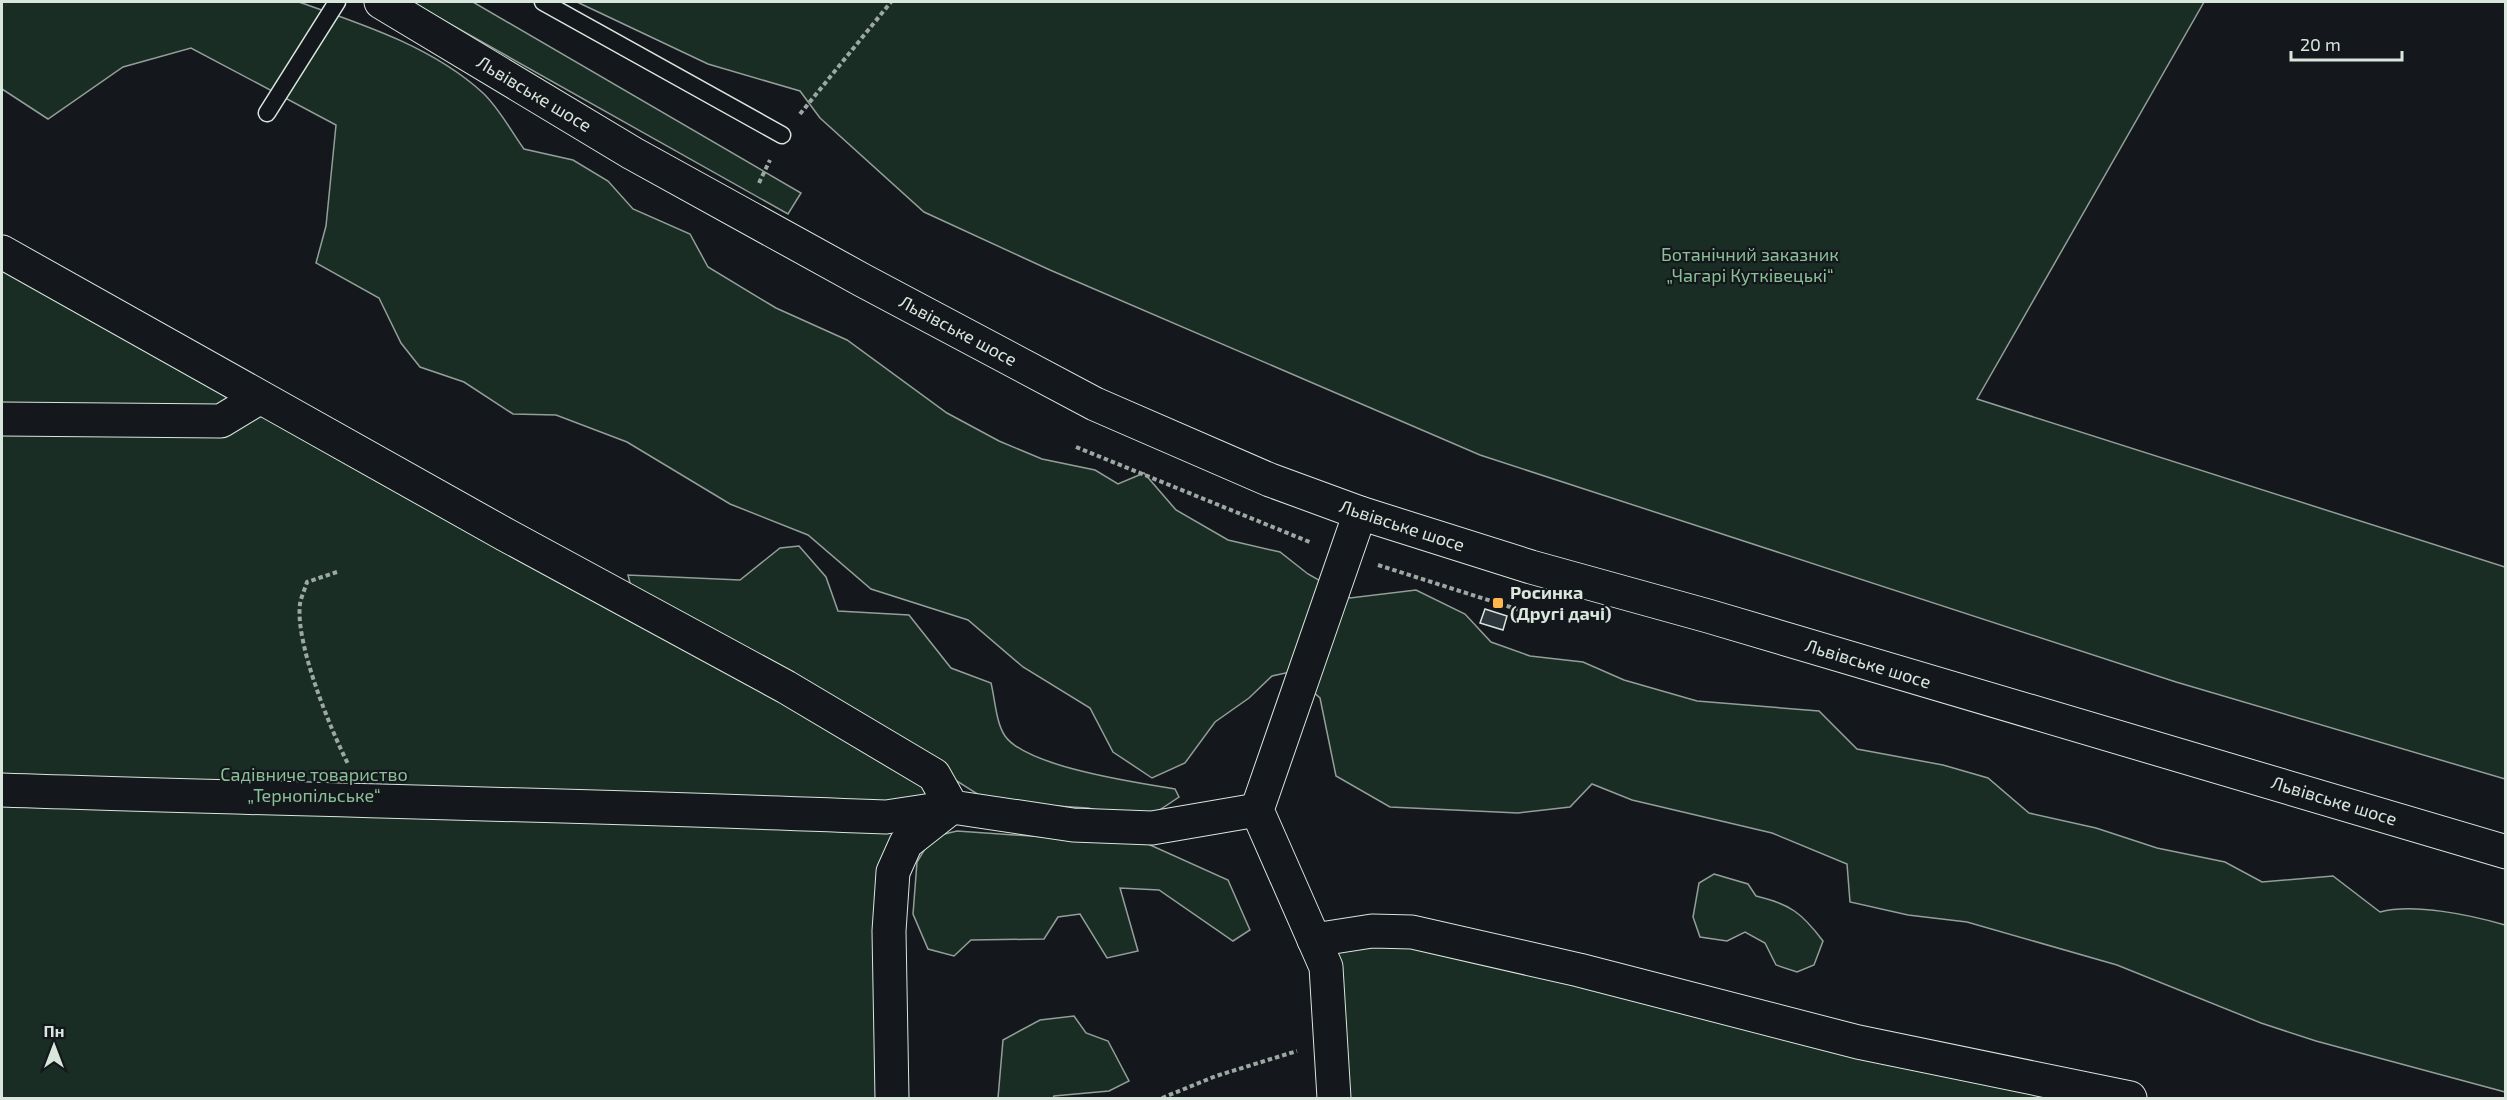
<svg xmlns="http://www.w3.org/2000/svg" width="2507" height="1100" font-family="'Exo 2',sans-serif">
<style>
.green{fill:#1a2d24;stroke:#939e99;stroke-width:1.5}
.building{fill:#2c363c;stroke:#d8e6dc;stroke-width:1.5}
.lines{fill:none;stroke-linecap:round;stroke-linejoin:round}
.lane-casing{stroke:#d8e6dc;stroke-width:19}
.street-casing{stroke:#d8e6dc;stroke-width:35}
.highway-casing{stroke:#d8e6dc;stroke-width:35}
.path{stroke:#9da8a2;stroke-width:4;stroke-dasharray:4.5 3;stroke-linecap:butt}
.lane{stroke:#14181c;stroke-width:16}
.street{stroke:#14181c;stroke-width:33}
.highway{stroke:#14181c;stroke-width:33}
.poi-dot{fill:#ffb74d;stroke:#14181c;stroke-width:2}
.labels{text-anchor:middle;stroke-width:4.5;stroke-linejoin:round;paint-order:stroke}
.street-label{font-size:18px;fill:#d8e6dc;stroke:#14181c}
.park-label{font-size:18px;fill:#8ac095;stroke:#14181c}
.poi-label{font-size:18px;font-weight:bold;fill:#d8e6dc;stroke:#14181c;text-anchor:start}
</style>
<rect width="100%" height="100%" fill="#14181c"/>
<g class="green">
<path d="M2,2H299C362,24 433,47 483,93C499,108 511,131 524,149L573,160L608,181L633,209L690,234L708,267L776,308L847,340L947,413L999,441L1042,459L1095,470L1118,484L1144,473L1176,510L1228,540L1280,552L1308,574L1350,598L1416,590L1465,614L1491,642L1530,656L1583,662L1624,680L1697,701L1819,711L1857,749L1943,765L1988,778L2029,813L2096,828L2157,848L2225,862L2262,882L2333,876L2380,912C2414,903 2471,915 2505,925V1092L2316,1041L2261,1023L2117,965L1967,922L1908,915L1850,902L1847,864L1772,833L1632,800L1592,784L1570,807L1518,813L1390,807L1336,776L1320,698L1290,672L1272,676L1249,698L1215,722L1185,763L1152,778L1113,752L1090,708L1023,667L968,620L871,589L808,535L730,504L627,442L556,415L513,414L464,382L420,367L401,343L379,298L316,263L326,226L336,125L191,48L123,67L48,119L2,89Z"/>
<path d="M411,2H473L801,193L788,214Z"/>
<path d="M577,2H2204L1977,399L2505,567V779L2176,682L1480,455L1050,270L924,212L820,118L800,91L708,64Z"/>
<path d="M2,252L934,775L906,843L892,1098H2Z"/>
<path d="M799,546L826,577L838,611L909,615L951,668L991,683C995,699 996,723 1005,736C1027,767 1138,783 1175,789L1179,797L1143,821L1088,808L990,802L821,695L632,591L628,575L740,580L780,548Z"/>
<path d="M957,831L1148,844L1228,880L1250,930L1233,941L1159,890L1120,888L1138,951L1107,958L1080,914L1058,917L1044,939L971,940L954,956L928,949L913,914L917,862L932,837Z"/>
<path d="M1714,874L1748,884L1756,896C1790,904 1802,913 1823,941L1814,965L1797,972L1776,965L1765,943L1745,932L1727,941L1700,937L1693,917L1699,883Z"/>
<path d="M1372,931L2130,1098H1334L1314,940Z"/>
<path d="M1074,1016L1086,1033L1108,1041L1129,1081L1109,1091L1054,1096L1053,1098H998L1003,1040L1040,1020Z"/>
</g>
<path class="building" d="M1485,609L1507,616L1503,630L1480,623Z"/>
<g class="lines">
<defs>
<g id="lane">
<path d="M543,2L782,135"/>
<path d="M267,113L337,2"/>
</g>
<g id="street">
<path d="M2,252L506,535L786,687L934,775L952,807L1073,825L1152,828L1257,810"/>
<path d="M2,419L221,421L259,398"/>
<path d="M2,790C296,800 591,805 886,817L952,807"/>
<path d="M1314,940L1372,931L1412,932L1579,970L1858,1042L2130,1098"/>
<path d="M892,1098L889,931L893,872L906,843L948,810"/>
<path d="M1334,1098L1326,967L1257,810L1360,513"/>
</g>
<path id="highway" d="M381,2L632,153L862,280L1095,404L1270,480L1360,513L1531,567L1708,616L2506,852"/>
</defs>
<use href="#lane" class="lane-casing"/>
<use href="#street" class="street-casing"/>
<use href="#highway" class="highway-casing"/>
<g class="path">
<path d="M800,114L891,2"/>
<path d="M759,183L770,160"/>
<path d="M1076,447L1312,543"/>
<path d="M1378,565L1529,613"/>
<path d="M337,572L307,582C305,589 301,597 300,604C295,643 330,728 348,764"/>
<path d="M1162,1098L1216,1076L1297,1051"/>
</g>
<use href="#lane" class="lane"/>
<use href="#street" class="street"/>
<use href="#highway" class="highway"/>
</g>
<rect class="poi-dot" x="1492" y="597" width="12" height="12" rx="3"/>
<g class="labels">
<g class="street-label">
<text transform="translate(534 94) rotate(31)" y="6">Львівське шосе</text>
<text transform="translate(958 331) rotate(28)" y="6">Львівське шосе</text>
<text transform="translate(1402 526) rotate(18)" y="6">Львівське шосе</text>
<text transform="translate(1868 664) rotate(17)" y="6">Львівське шосе</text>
<text transform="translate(2334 801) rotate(17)" y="6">Львівське шосе</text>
</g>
<g class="park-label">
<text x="1750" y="261">Ботанічний заказник<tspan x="1750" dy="21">„Чагарі Кутківецькі“</tspan></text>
<text x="314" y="781">Садівниче товариство<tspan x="314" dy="21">„Тернопільське“</tspan></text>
</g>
<g class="poi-label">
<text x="1510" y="599">Росинка<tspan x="1510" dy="21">(Другі дачі)</tspan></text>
</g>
</g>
<rect width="2507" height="1100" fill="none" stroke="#d8e6dc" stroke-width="6"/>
<g transform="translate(54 1046)" stroke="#14181c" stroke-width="4.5" paint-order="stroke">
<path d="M0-4.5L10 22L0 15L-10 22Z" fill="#d8e6dc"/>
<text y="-9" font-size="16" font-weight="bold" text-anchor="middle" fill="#d8e6dc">Пн</text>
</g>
<path d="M2291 51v9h111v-9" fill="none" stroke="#d8e6dc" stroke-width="3"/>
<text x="2300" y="51" font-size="18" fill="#d8e6dc" stroke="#14181c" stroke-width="4.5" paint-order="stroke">20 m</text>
</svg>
